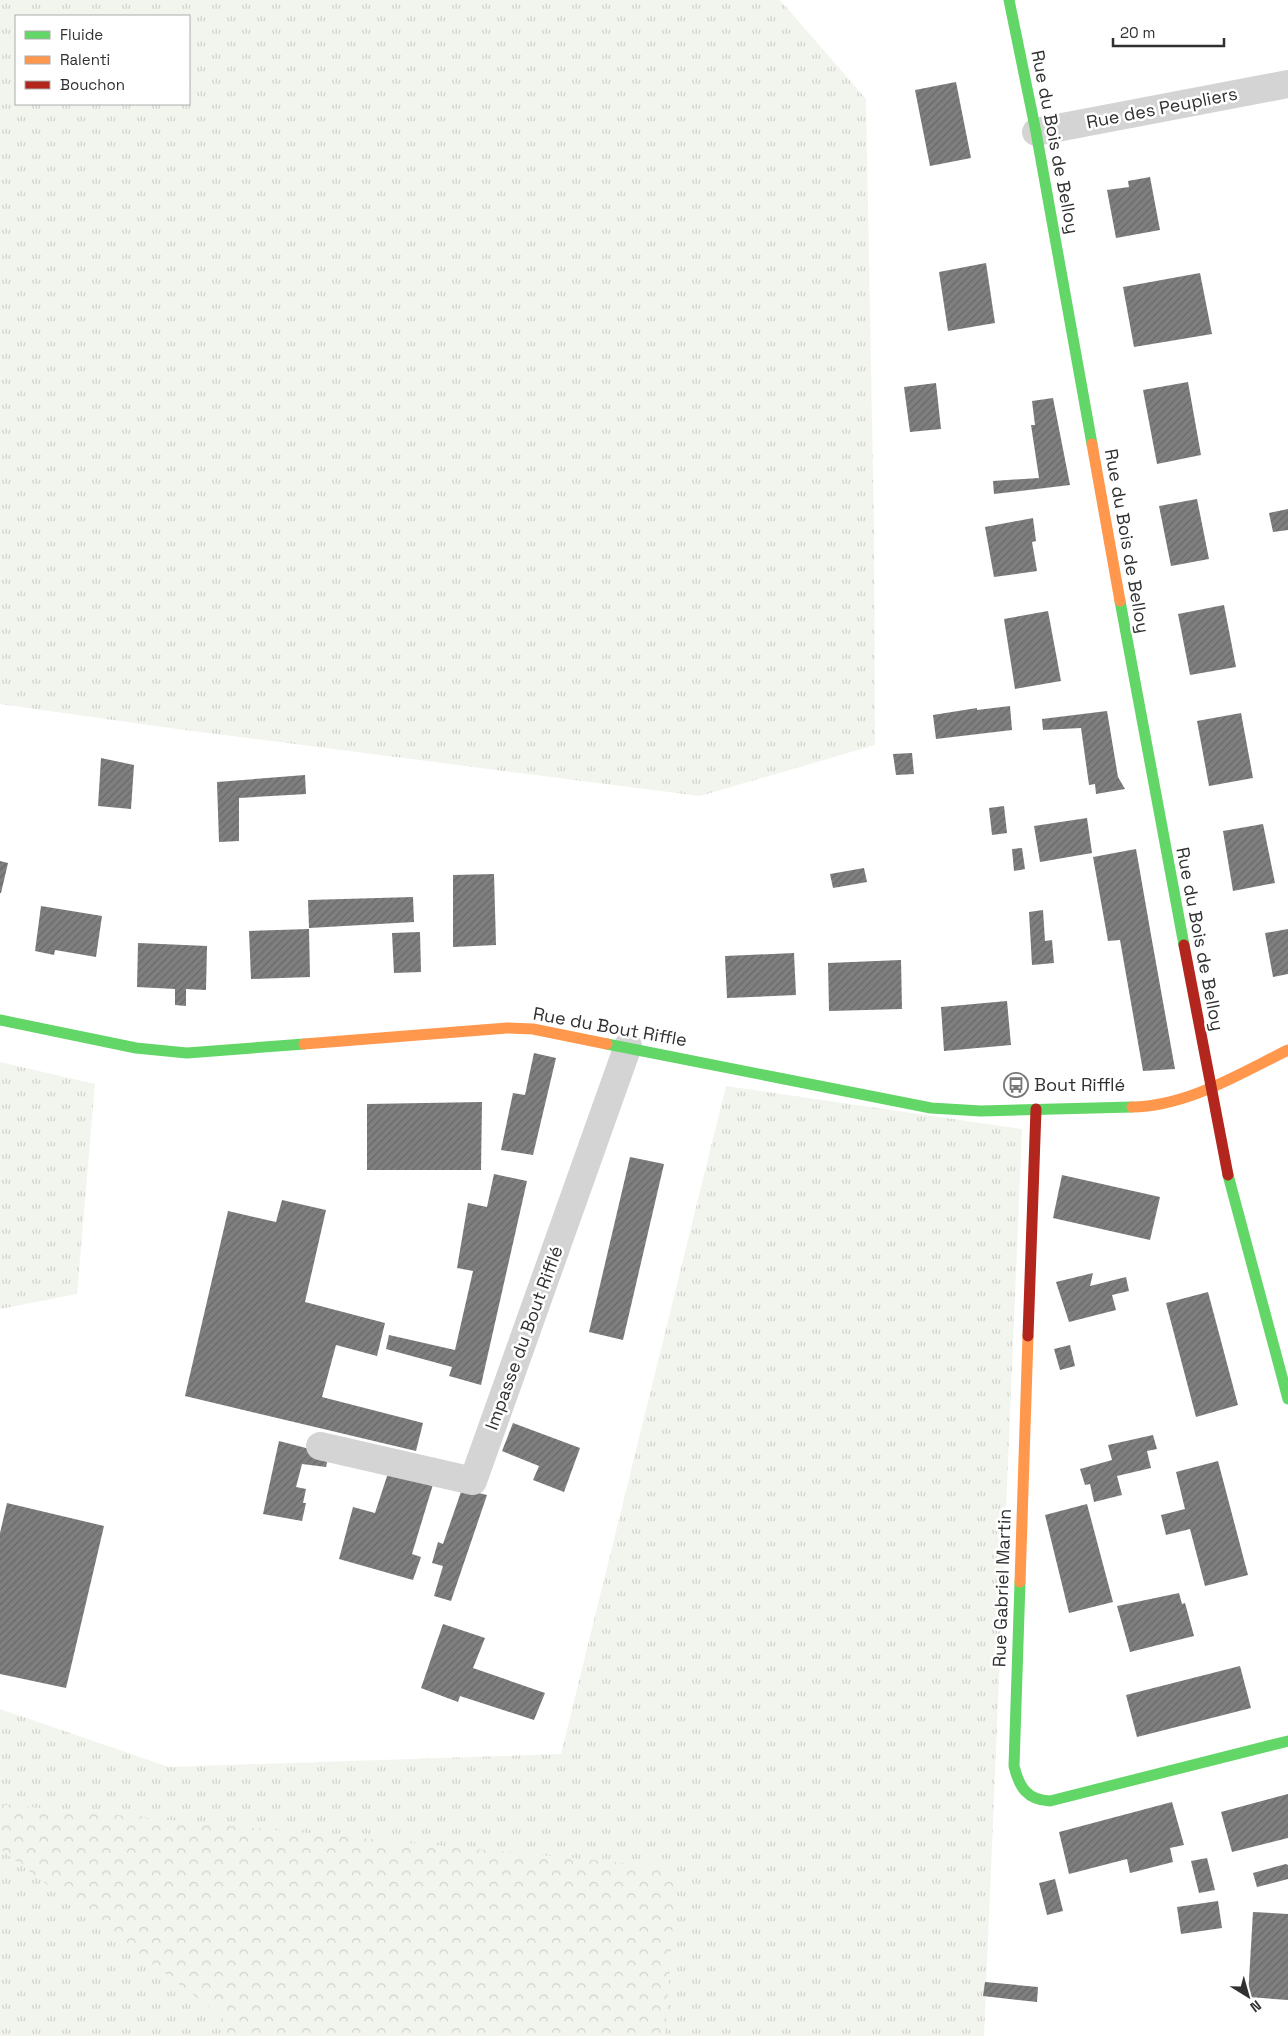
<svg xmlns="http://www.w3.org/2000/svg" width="1288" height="2036" font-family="'Space Grotesk',sans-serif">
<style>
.grass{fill:url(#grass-tufts);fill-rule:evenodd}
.forest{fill:url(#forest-crowns)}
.building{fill:url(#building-hatch)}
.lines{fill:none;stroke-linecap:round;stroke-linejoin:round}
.street{stroke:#d4d4d4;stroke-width:28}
.fast{stroke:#63d668;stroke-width:11}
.slow{stroke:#ff974d;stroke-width:11}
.jam{stroke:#b3261e;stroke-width:11}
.labels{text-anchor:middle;stroke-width:5;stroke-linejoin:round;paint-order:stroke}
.street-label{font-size:18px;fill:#303030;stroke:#fff}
.poi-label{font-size:18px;fill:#303030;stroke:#fff;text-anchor:start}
</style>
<defs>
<pattern id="grass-tufts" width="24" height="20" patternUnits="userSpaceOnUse" patternTransform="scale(1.25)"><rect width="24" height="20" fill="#f2f5ed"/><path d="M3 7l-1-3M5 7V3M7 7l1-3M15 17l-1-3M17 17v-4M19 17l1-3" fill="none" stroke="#d0d2cc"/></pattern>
<pattern id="forest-crowns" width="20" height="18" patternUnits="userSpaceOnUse" patternTransform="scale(1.25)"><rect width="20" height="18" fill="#f2f5ed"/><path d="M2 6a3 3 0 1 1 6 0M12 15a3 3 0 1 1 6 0" fill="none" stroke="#d0d2cc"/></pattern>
<pattern id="building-hatch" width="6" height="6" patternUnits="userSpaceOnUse" patternTransform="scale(1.25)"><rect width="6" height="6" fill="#7f7f7f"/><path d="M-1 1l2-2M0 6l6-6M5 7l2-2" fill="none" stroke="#686868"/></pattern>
</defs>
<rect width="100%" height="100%" fill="#fff"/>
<g class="grass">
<path d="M0,0H780L866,99L874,528L875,745L700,796L177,729L0,704ZM189,16V104H16V16Z"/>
<path d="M0,1062L95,1084L77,1294L0,1309Z"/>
<path d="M726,1086L1022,1129L984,2036H0V1709L169,1767L561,1754Z"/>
</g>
<path class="forest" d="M0,1804L677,1868L665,2036H223L221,2016L0,1849Z"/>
<g class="building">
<path d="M956,82L971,158L930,166L915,90Z"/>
<path d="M1150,177L1160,230L1116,238L1107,190L1129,187L1128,181Z"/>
<path d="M986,263L995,323L948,331L939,272Z"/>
<path d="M1200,273L1212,334L1134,347L1123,287Z"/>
<path d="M1188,382L1201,455L1157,464L1143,390Z"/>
<path d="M936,383L941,429L910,432L904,387Z"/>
<path d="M1053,398L1070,485L994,494L993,481L1039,478L1031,425H1035L1032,401Z"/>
<path d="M1197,499L1209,559L1171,566L1159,506Z"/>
<path d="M1288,509V530L1273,532L1269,513Z"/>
<path d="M1033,518L1036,541L1032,542L1037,571L994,577L985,527Z"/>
<path d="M1224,605L1236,667L1190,675L1178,614Z"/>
<path d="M1048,611L1061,681L1015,689L1004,619Z"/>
<path d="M1010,706L1012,730L936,739L933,715L977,708V710Z"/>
<path d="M1107,711L1118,777L1125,789L1096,794L1095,784L1089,785L1081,728L1043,730L1042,719Z"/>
<path d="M1241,713L1253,778L1209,786L1197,721Z"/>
<path d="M912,753L914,774L896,775L893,754Z"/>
<path d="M101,758L134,765L131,809L98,806Z"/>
<path d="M305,775L306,794L239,798V841L219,842L217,782Z"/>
<path d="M1004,806L1007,833L992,835L989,808Z"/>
<path d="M1087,818L1092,853L1040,862L1034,826Z"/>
<path d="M1263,824L1275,883L1233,891L1223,831Z"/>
<path d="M1022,848L1025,869L1014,871L1012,849Z"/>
<path d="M1136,849L1151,935L1175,1069L1143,1071L1120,940L1108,941L1093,857Z"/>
<path d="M0,861L8,863L1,893H0Z"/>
<path d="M864,868L867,882L833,888L830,874Z"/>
<path d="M494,874L496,945L453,947V875Z"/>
<path d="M413,897L414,922L309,928L308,900Z"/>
<path d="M41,906L102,916L96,957L55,950L54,955L35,951Z"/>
<path d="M1043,910L1045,941L1052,940L1054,963L1032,965L1029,912Z"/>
<path d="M309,929L310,977L251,979L249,931Z"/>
<path d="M1288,929V974L1273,977L1265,933Z"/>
<path d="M420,932L421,972L394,973L392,933Z"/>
<path d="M138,943L207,946L206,990L186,989V1006L175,1005V989L137,987Z"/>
<path d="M794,953L796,995L727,998L725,956Z"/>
<path d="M901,960L902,1009L829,1011L828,963Z"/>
<path d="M1007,1001L1011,1045L944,1051L941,1007Z"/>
<path d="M534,1053L556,1058L533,1155L501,1150L513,1093L525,1095Z"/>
<path d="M482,1102L481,1170H367V1104Z"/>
<path d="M630,1157L664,1164L623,1340L589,1332Z"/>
<path d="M494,1174L527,1181L481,1385L449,1376L452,1367L386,1349L389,1335L455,1350L473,1271L457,1268L468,1203L487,1207Z"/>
<path d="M1062,1175L1160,1197L1150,1240L1053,1218Z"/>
<path d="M282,1200L326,1210L305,1302L385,1323L377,1356L336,1345L322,1397L423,1423L416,1451L185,1396L228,1211L276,1222Z"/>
<path d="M1093,1273L1090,1286L1126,1277L1129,1291L1112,1295L1116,1310L1069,1322L1056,1282Z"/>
<path d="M1208,1292L1238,1405L1196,1417L1166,1303Z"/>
<path d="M1070,1345L1075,1366L1060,1370L1054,1349Z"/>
<path d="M513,1423L580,1448L564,1492L533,1480L539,1466L502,1451Z"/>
<path d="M1153,1435L1157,1449L1147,1451L1151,1468L1117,1476L1122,1495L1094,1502L1090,1484L1085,1485L1080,1469L1112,1460L1108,1445Z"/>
<path d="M279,1441L329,1454L326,1467L302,1464L296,1487L306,1489L303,1503H306L302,1521L263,1514Z"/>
<path d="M1218,1461L1248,1575L1205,1586L1190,1529L1166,1535L1161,1515L1185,1509L1176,1472Z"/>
<path d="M389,1470L434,1481L412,1554L421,1557L413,1580L339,1559L353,1507L375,1513Z"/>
<path d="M462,1489L487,1495L451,1601L434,1596L443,1566L432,1563L438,1542L443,1544Z"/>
<path d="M7,1503L104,1526L66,1688L0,1674V1533Z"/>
<path d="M1087,1504L1113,1602L1069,1613L1045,1515Z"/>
<path d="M1179,1593L1182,1604L1185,1603L1194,1636L1130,1652L1117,1606Z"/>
<path d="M443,1624L485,1638L473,1668L545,1693L534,1720L460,1696L458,1702L421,1688Z"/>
<path d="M1240,1666L1251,1708L1137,1737L1126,1695Z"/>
<path d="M1288,1794V1838L1232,1852L1221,1812Z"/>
<path d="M1172,1802L1184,1845L1170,1848L1173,1862L1130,1873L1127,1859L1069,1874L1059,1832Z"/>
<path d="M1207,1858L1215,1890L1199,1893L1191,1861Z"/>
<path d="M1286,1864L1288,1865V1879L1257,1887L1253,1873Z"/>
<path d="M1055,1879L1063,1911L1047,1915L1039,1883Z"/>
<path d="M1218,1901L1222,1928L1181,1934L1177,1907Z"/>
<path d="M1253,1912L1288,1914V2000L1248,1997Z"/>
<path d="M985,1982L1038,1987L1037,2002L983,1996Z"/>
</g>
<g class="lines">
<g class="street">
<path d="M1036,132L1288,84"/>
<path d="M320,1446L473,1481L628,1046"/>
</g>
<g class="fast">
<path d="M1009,0L1036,132L1092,444"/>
<path d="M1120,601L1184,945"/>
<path d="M0,1020L136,1048L187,1053L304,1044"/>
<path d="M607,1044L931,1108L981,1111L1132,1107"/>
<path d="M1228,1175L1288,1399"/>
<path d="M1020,1582L1014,1766C1019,1787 1027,1800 1050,1801L1288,1741"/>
</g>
<g class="slow">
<path d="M1092,444L1120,601"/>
<path d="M304,1044L507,1028L533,1029L607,1044"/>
<path d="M1132,1107C1188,1106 1239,1074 1288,1050"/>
<path d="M1020,1582L1028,1336"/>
</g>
<g class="jam">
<path d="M1184,945L1228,1175"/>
<path d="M1028,1336L1036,1109"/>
</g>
</g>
<defs>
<symbol id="bus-ring" viewBox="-11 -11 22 22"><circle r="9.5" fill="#fff" stroke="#787878" stroke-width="1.5"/><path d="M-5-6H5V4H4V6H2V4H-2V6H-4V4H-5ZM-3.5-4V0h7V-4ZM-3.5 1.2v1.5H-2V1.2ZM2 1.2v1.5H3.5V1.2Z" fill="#787878"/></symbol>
</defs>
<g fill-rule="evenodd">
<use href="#bus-ring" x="1002" y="1071" width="28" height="28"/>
</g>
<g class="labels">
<g class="street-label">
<text transform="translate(1162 108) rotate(-11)" y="6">Rue des Peupliers</text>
<text transform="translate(1055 142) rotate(79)" y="6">Rue du Bois de Belloy</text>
<text transform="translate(1127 541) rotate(80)" y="6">Rue du Bois de Belloy</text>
<text transform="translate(1200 939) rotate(79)" y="6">Rue du Bois de Belloy</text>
<text transform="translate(610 1027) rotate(10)" y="6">Rue du Bout Riffle</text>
<text transform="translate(524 1338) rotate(-70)" y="6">Impasse du Bout Rifflé</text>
<text transform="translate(1002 1588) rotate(-88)" y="6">Rue Gabriel Martin</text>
</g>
<g class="poi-label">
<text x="1034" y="1091">Bout Rifflé</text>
</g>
</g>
<rect x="15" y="15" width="175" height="90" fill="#ffffff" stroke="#acacac"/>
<rect x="25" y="31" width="25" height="8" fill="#63d668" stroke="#acacac"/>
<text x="60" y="40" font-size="15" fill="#303030">Fluide</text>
<rect x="25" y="56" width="25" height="8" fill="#ff974d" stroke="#acacac"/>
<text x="60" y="65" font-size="15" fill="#303030">Ralenti</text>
<rect x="25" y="81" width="25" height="8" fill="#b3261e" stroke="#acacac"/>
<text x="60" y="90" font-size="15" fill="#303030">Bouchon</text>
<g transform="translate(1248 1996) rotate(143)" stroke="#ffffff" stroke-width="4" paint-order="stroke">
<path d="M0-4L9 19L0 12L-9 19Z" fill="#303030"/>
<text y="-8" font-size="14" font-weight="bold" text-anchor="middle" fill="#303030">N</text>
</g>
<path d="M1113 38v8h111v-8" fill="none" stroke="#303030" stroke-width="2.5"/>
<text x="1120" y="38" font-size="15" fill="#303030" stroke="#ffffff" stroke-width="4" paint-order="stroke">20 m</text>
</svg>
